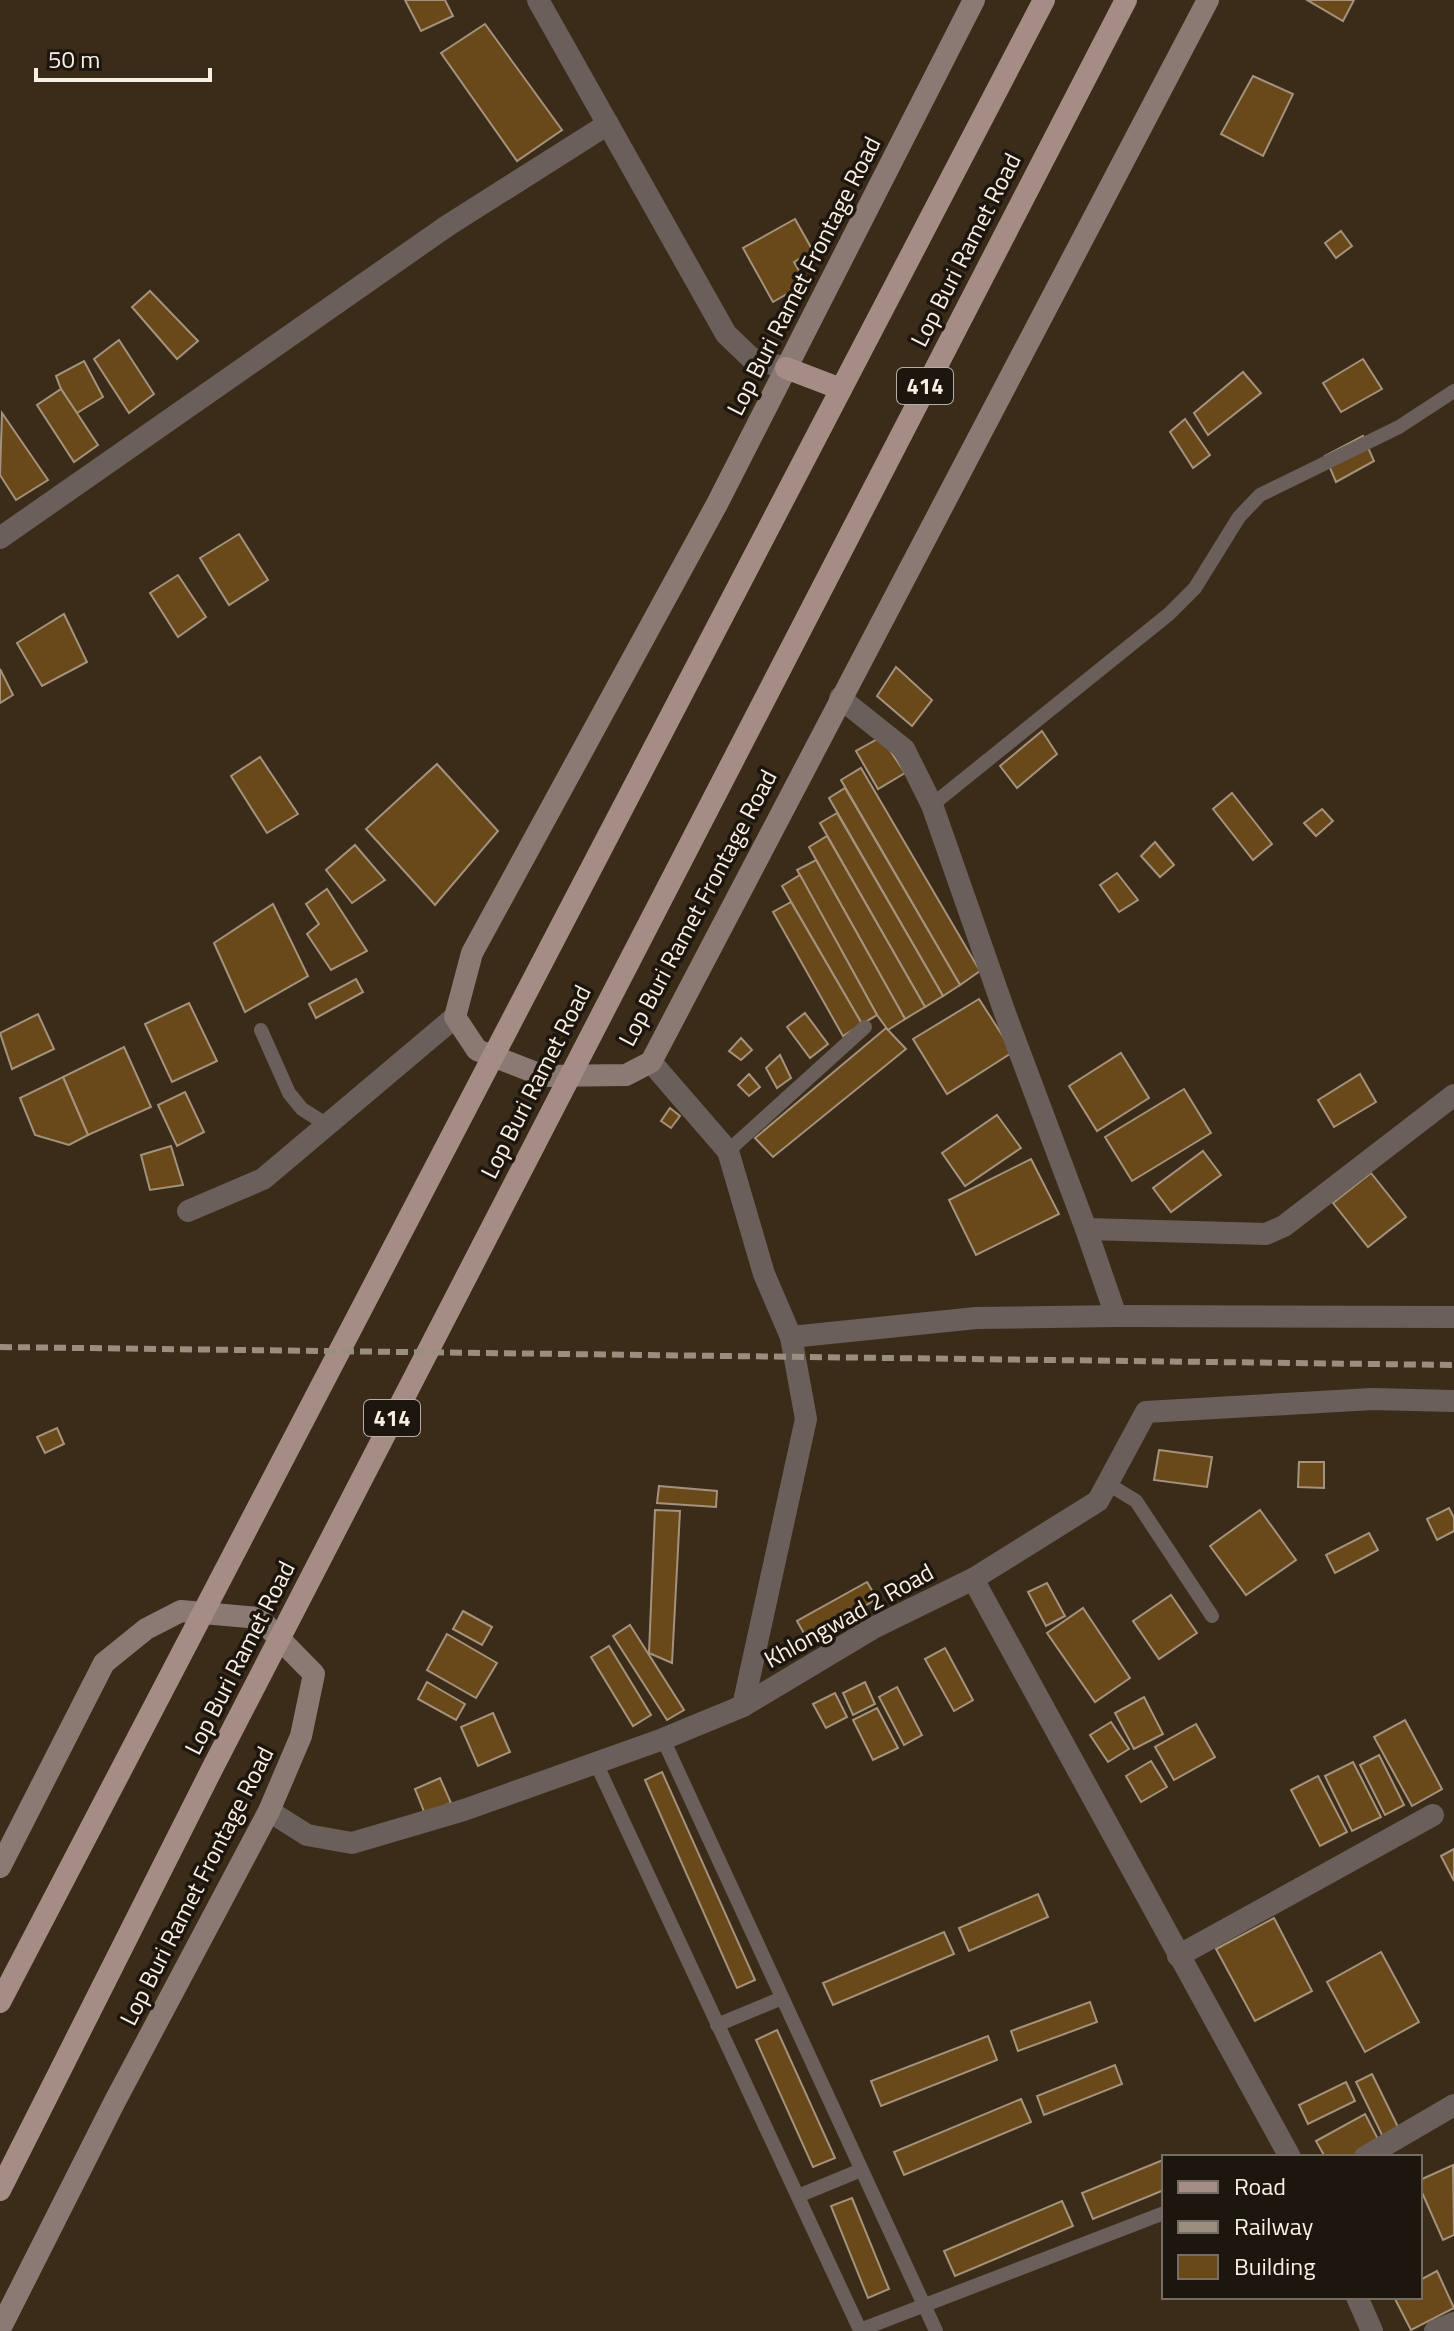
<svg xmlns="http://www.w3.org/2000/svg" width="1454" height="2331" font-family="'Titillium Web',sans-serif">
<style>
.building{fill:#69481a;stroke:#a4927d;stroke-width:2}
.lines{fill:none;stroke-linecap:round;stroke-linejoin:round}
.service{stroke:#6a5f5b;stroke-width:14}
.minor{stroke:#6a5f5b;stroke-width:22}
.tertiary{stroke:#6a5f5b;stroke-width:22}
.secondary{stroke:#8b7973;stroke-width:22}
.primary{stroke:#a58d85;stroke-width:22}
.rail{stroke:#9a8e7f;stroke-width:6;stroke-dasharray:12 6;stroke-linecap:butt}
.labels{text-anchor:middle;stroke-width:7;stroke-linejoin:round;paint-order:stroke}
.shield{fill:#1d160e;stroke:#b7afa4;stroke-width:2}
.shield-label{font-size:22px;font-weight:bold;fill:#f9f0e4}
.street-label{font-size:24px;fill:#f9f0e4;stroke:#1d160e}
</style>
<rect width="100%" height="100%" fill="#3b2c1a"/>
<g class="building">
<path d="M405,0H445L453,16L421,31Z"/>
<path d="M1307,0H1354L1343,21Z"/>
<path d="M485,24L562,130L517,161L441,53Z"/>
<path d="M1253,76L1293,94L1263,156L1221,134Z"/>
<path d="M795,219L813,251L794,262L806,283L773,302L743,248Z"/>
<path d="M1341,231L1352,246L1336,258L1325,243Z"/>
<path d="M150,291L198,341L177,359L132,307Z"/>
<path d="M119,340L154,394L129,413L94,359Z"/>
<path d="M1363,359L1382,389L1341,412L1323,383Z"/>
<path d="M84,361L103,397L77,413L61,389L56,376Z"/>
<path d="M1243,372L1261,393L1208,435L1194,413Z"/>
<path d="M61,389L98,445L74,462L37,405Z"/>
<path d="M2,413L48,480L16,500L0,475Z"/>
<path d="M1185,419L1210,455L1193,468L1170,432Z"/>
<path d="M1363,436L1374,461L1336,482L1325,456Z"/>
<path d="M239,534L268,580L229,605L200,558Z"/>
<path d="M178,575L206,617L178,637L150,593Z"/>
<path d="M64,614L87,662L42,686L17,643Z"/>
<path d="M896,667L932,700L912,726L877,696Z"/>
<path d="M0,669L13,695L0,703Z"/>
<path d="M1042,731L1057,754L1017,788L1000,766Z"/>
<path d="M881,737L905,773L878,789L856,751Z"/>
<path d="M260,757L298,814L267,833L231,776Z"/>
<path d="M437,764L498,831L435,905L366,829Z"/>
<path d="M861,768L980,971L960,985L841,780Z"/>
<path d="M845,788L960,985L943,996L829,798Z"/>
<path d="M1232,793L1272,844L1253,860L1213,809Z"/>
<path d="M1322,809L1333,821L1316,836L1304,823Z"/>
<path d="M837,813L943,996L925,1007L820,823Z"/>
<path d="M827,836L925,1007L905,1019L809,847Z"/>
<path d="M1155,842L1174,865L1160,877L1141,856Z"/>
<path d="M355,845L385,880L352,903L326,870Z"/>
<path d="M816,860L905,1019L888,1030L877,1015L797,870Z"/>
<path d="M1117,873L1138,900L1119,912L1100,885Z"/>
<path d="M800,875L877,1015L862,1024L782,886Z"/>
<path d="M327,889L367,951L331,970L307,934L319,924L306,904Z"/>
<path d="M791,902L862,1024L843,1036L773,912Z"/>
<path d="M273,904L308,976L245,1012L214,943Z"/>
<path d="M356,979L363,992L316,1018L309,1004Z"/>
<path d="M979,999L1013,1052L947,1094L913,1039Z"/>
<path d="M189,1003L217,1061L172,1082L145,1024Z"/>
<path d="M805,1013L828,1044L810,1058L787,1027Z"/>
<path d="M38,1014L54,1049L12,1069L0,1033Z"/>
<path d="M886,1028L906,1049L773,1157L755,1138Z"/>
<path d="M741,1038L752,1050L741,1060L729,1051Z"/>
<path d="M124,1047L151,1107L88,1135L63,1077Z"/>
<path d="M1121,1053L1149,1098L1097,1131L1069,1086Z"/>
<path d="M780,1055L791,1078L777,1088L766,1068Z"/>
<path d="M749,1074L760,1087L749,1096L738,1085Z"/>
<path d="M1360,1074L1376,1102L1334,1127L1318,1100Z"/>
<path d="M63,1077L88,1135L69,1145L35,1135L20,1098Z"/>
<path d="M1184,1089L1211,1133L1132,1181L1105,1137Z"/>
<path d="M185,1092L204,1132L177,1146L158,1105Z"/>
<path d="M670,1108L680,1116L671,1128L661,1121Z"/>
<path d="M997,1115L1021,1148L965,1186L942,1153Z"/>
<path d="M171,1146L183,1185L150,1190L141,1155Z"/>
<path d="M1203,1151L1221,1175L1171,1212L1153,1188Z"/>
<path d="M1031,1159L1059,1214L976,1255L949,1200Z"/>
<path d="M1371,1173L1406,1217L1368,1247L1333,1203Z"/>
<path d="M57,1428L64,1444L45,1453L37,1437Z"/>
<path d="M1159,1450L1212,1457L1207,1487L1154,1480Z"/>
<path d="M1299,1462H1324V1488L1298,1487Z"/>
<path d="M659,1486L717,1491L716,1507L657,1503Z"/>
<path d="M1449,1508L1454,1518V1531L1437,1540L1427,1519Z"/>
<path d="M655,1510L680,1511L672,1663L649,1653Z"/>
<path d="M1260,1510L1296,1560L1246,1595L1210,1546Z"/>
<path d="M1369,1533L1378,1550L1335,1573L1326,1555Z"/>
<path d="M867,1582L877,1599L807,1639L797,1621Z"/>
<path d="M1047,1583L1065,1616L1046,1626L1028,1592Z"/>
<path d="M1171,1595L1197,1633L1159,1659L1133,1621Z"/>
<path d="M1083,1608L1130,1678L1095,1702L1047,1633Z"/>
<path d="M463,1611L492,1627L482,1645L453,1629Z"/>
<path d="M630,1625L684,1710L667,1720L613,1636Z"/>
<path d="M447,1634L497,1663L476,1698L427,1670Z"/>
<path d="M609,1646L651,1715L633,1726L591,1657Z"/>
<path d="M945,1648L973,1700L954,1711L925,1659Z"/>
<path d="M427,1682L465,1704L456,1720L418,1699Z"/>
<path d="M865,1682L875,1704L853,1715L843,1693Z"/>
<path d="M897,1687L922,1735L904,1745L879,1697Z"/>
<path d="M835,1693L847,1717L826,1728L813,1704Z"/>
<path d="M1144,1697L1163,1734L1134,1749L1115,1713Z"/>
<path d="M877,1708L898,1748L873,1760L853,1720Z"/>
<path d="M493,1713L510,1752L478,1766L461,1727Z"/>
<path d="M1405,1720L1442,1789L1412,1806L1374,1737Z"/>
<path d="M1111,1722L1129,1749L1108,1762L1090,1735Z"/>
<path d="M1196,1724L1215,1757L1174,1780L1155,1747Z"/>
<path d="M1379,1755L1404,1805L1385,1815L1360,1765Z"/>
<path d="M1151,1761L1167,1787L1141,1802L1126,1776Z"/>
<path d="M1353,1762L1381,1817L1352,1831L1325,1776Z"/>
<path d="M662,1772L755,1980L737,1988L645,1780Z"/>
<path d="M1318,1776L1347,1832L1320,1846L1291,1790Z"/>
<path d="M440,1778L451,1803L425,1814L415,1789Z"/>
<path d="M1454,1849V1881L1441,1856Z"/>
<path d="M1038,1894L1048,1917L969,1951L959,1928Z"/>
<path d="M1274,1918L1312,1991L1255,2021L1216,1949Z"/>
<path d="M944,1932L954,1954L833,2005L823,1983Z"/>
<path d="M1381,1952L1419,2022L1365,2052L1327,1982Z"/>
<path d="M1090,2002L1097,2022L1018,2051L1011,2031Z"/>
<path d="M777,2030L835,2158L813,2167L756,2040Z"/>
<path d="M988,2036L997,2060L881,2106L871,2081Z"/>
<path d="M1115,2065L1122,2084L1044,2115L1037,2096Z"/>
<path d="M1372,2074L1400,2131L1384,2139L1356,2082Z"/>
<path d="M1346,2082L1355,2101L1308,2124L1299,2105Z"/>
<path d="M1021,2099L1031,2122L904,2175L894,2152Z"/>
<path d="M1365,2114L1380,2143L1354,2157H1325L1316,2141Z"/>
<path d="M1163,2160L1164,2190L1093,2219L1082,2193Z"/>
<path d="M1453,2165L1454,2235L1443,2240L1420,2188V2180Z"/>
<path d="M852,2198L889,2289L868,2298L831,2206Z"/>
<path d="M1062,2201L1073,2226L955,2276L944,2251Z"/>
<path d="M1437,2271L1454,2308L1411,2330L1394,2297H1420V2280Z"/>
</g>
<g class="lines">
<g class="service">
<path d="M932,805L1169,614L1195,588L1239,517L1260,495L1399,427L1454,391"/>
<path d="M261,1030L289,1093L302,1109L329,1126"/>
<path d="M728,1151L865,1027"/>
<path d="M1108,1484L1136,1501L1212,1616"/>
<path d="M663,1739L936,2331"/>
<path d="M596,1763L860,2330L1164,2213"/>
<path d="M717,2025L782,1998"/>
<path d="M798,2196L861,2170"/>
</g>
<g class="minor">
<path d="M0,538L447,226L608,124"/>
<path d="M651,1062L728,1151L764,1274L791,1337L806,1419L743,1706"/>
<path d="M188,1211L263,1179L455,1017"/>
<path d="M1086,1229L1266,1234L1284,1226L1454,1095"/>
<path d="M1116,1316L1454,1317"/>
<path d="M791,1337L976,1318L1116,1316L1086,1229L1006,1016L932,805L904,749L840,698"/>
<path d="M973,1579L1098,1501L1146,1412L1372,1399L1454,1401"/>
<path d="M1178,1956L1433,1815"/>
<path d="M1365,2157L1454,2105"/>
<path d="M1435,2331L1454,2323"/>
</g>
<g class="tertiary">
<path d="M538,0L726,334L751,358L786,368"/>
<path d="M269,1811L307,1835L352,1843L464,1810L663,1739L743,1706L875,1627L973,1579L1290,2157"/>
<path d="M1357,2297L1372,2331"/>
</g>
<g class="secondary">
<path d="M974,0L717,504L472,953L455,1017L477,1050L544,1076L626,1075L651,1062L1208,0"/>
<path d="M0,1867L104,1663L146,1629L181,1611L259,1618L314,1674L301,1736L269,1811L114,2103L0,2329"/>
</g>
<g class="primary">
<path d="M786,368L841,389"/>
<path d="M0,2002L1044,0"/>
<path d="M0,2190L211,1771L1126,0"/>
</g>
<path class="rail" d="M0,1347L1454,1365"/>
</g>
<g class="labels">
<g class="shield">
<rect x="897" y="368" width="56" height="36" rx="6"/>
<rect x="364" y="1400" width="56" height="36" rx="6"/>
</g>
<g class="shield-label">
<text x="925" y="394">414</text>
<text x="392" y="1426">414</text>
</g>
<g class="street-label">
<text transform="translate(966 250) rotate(-63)" y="8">Lop Buri Ramet Road</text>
<text transform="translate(804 276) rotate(-63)" y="8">Lop Buri Ramet Frontage Road</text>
<text transform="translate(698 908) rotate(-62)" y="8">Lop Buri Ramet Frontage Road</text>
<text transform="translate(536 1082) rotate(-63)" y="8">Lop Buri Ramet Road</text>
<text transform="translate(849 1616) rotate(-29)" y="8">Khlongwad 2 Road</text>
<text transform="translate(240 1658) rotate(-63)" y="8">Lop Buri Ramet Road</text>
<text transform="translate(197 1886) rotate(-63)" y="8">Lop Buri Ramet Frontage Road</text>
</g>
</g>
<rect x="1162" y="2155" width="260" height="144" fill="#1d160e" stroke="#756d64" stroke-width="2"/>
<rect x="1178" y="2181" width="40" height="12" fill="#a58d85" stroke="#756d64" stroke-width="2"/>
<text x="1234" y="2195" font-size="24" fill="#f9f0e4">Road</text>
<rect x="1178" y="2221" width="40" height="12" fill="#9a8e7f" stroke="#756d64" stroke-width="2"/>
<text x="1234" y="2235" font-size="24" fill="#f9f0e4">Railway</text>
<rect x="1178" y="2255" width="40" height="24" fill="#69481a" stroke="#756d64" stroke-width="2"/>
<text x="1234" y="2275" font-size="24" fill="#f9f0e4">Building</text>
<path d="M36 68v12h174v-12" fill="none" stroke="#f9f0e4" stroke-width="4"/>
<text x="48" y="68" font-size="24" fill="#f9f0e4" stroke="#1d160e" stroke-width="6" paint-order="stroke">50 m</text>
</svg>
